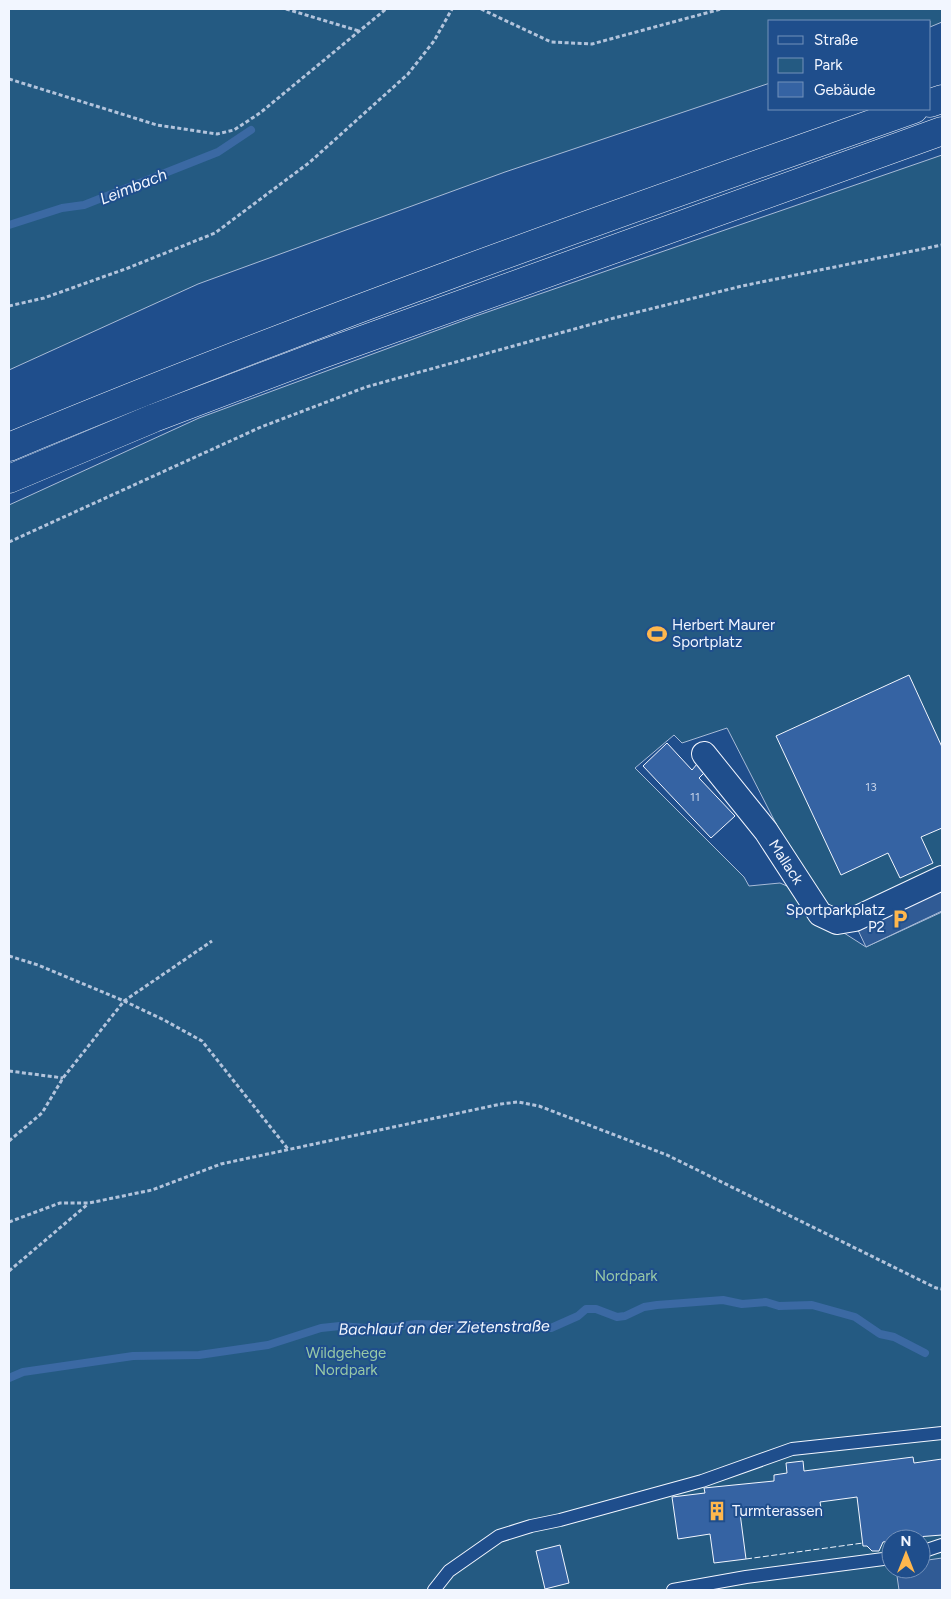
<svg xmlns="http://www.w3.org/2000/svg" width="951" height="1599" font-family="Figtree,sans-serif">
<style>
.green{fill:#245a82;stroke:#a8bbd7;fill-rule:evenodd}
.parking{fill:#305b95;stroke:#a8bbd7}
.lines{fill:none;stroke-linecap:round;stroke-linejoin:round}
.stream{stroke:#3b69a3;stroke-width:8}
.building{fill:#3563a3;stroke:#f2f6ff}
.lane-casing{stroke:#f2f6ff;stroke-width:14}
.street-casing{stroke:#f2f6ff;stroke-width:26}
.highway-casing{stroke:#f2f6ff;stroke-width:29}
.path{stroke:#b3c4dc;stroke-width:3;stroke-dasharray:4 2.5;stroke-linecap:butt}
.lane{stroke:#1f4e8c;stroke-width:12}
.street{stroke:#1f4e8c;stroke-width:24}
.highway{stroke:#1f4e8c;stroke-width:28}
.fence{stroke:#f2f6ff;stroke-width:1;stroke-dasharray:6 2.5;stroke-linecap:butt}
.labels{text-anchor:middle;stroke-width:4;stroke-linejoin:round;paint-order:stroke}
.number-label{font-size:12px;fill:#c3d1e8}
.poi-label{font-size:15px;fill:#f2f6ff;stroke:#1f4e8c;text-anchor:start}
.street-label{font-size:15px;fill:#f2f6ff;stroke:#1f4e8c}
.park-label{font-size:15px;fill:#97c8a6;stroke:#1f4e8c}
.water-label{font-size:16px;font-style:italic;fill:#f2f6ff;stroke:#1f4e8c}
</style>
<rect width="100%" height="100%" fill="#1f4e8c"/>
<g class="green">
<path d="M9,9H942V22L930,27V21H770V83L505,172L198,284L9,370Z"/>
<path d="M942,155V866L846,913L828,912L813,896L727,728L682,743L674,735L635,768L744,877L749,886L780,883L796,890L819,917L866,947L942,912V1590H9V505L199,418L473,317ZM891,1539H921V1569H891Z"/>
</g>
<g class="parking">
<path d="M942,888V911L866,947L857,928Z"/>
<path d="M942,1558V1590H899L896,1569H921V1561Z"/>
</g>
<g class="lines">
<g class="stream">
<path d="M9,225L62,208L84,205L218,152L251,130"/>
<path d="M9,1378L23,1372L133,1356L199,1355L268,1345L321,1328L340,1326L379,1329L416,1324L551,1328L578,1316L586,1309H596L617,1317L625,1316L644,1307L657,1305L723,1300L742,1304L766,1302L779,1306L812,1305L855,1317L880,1334L894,1337L925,1353"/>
</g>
</g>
<g class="building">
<path d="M909,675L942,747V828L921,837L933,863L900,878L888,853L841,875L776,736Z"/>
<path d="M667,743L692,770L697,764L705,772L699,778L735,816L711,838L643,766Z"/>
<path d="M913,1457L914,1463L942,1459V1535L891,1539V1541L883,1542L879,1551H872L867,1546H863L857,1497L820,1502L821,1508L779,1513V1508L740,1513L746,1559L714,1563L710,1534L678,1539L672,1497L705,1493L704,1488L774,1481V1475L787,1473L786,1463L803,1461L804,1471Z"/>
<path d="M560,1545L569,1583L545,1589L536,1551Z"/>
</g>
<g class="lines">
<defs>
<g id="lane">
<path d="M921,1552L942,1545"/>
<path d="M434,1590L449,1571L499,1536L531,1526L560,1520L702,1481L792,1449L942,1433"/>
<path d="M673,1590L746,1577L891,1558"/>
</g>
<path id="street" d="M704,754L766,831L820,914L837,922L855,919L942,878"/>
<g id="highway">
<path d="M930,103L942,99"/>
<path d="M9,447C306,323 610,216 914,109"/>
<path d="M9,479L154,418L320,355L942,131"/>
</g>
</defs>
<use href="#lane" class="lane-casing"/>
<use href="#street" class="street-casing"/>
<use href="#highway" class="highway-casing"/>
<g class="path">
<path d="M286,9L359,31"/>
<path d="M481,9L551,42L592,44L721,9"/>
<path d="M9,79L157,125L217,134L234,130L260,113L386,9"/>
<path d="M9,306L44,298L128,268L215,233L310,162L408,74L434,41L452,9"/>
<path d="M9,542L261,427L366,387L614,318L742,286L942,245"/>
<path d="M9,956L38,965L124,1001L164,1020L202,1041L288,1149"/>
<path d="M9,1071L63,1078"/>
<path d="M9,1141L42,1113L63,1078L124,1001L212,941"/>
<path d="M9,1222L60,1203H89L152,1190L221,1164L501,1104L518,1102L539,1106L667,1155L936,1288L942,1289"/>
<path d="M9,1271L88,1204"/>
</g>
<use href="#lane" class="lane"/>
<use href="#street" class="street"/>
<use href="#highway" class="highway"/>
<path class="fence" d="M746,1559L863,1543"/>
</g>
<defs>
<symbol id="stadium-bare" viewBox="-9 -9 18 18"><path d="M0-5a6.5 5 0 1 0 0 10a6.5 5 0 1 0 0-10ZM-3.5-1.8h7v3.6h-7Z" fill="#ffb74d" stroke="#1f4e8c" stroke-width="2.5" paint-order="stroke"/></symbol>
<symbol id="parking-bare" viewBox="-9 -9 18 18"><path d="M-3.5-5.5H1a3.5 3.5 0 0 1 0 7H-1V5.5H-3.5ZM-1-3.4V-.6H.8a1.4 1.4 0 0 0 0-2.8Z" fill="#ffb74d" stroke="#1f4e8c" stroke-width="2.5" paint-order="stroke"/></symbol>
<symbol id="building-bare" viewBox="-9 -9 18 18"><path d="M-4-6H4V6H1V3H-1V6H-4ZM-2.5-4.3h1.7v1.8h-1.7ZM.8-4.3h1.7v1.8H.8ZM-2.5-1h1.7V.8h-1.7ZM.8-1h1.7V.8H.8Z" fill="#ffb74d" stroke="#1f4e8c" stroke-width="2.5" paint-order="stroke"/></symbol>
</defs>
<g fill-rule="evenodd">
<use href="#stadium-bare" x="643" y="620" width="28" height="28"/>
<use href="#parking-bare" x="886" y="905" width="28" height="28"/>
<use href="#building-bare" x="703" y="1497" width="28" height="28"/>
</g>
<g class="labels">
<g class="number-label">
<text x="871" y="791">13</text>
<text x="695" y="801">11</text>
</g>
<g class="poi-label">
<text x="672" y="630">Herbert Maurer<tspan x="672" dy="17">Sportplatz</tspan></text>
<text x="885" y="915" text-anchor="end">Sportparkplatz<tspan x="885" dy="17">P2</tspan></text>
<text x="732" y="1516">Turmterassen</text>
</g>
<g class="street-label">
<text transform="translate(786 862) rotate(57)" y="5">Mallack</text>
</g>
<g class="park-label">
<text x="626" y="1281">Nordpark</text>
<text x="346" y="1358">Wildgehege<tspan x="346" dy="17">Nordpark</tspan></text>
</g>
<g class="water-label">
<text transform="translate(133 186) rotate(-22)" y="6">Leimbach</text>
<text transform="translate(444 1327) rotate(-1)" y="6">Bachlauf an der Zietenstraße</text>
</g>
</g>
<rect width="951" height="1599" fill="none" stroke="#f2f6ff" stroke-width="20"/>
<rect x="768" y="20" width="162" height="90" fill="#1f4e8c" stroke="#7391ba"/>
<rect x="778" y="36" width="25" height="8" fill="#1f4e8c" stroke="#7391ba"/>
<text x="814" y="45" font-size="15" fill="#f2f6ff">Straße</text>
<rect x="778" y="58" width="25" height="15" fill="#245a82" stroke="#7391ba"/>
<text x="814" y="70" font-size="15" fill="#f2f6ff">Park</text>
<rect x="778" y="82" width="25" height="15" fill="#3563a3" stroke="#7391ba"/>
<text x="814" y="95" font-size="15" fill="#f2f6ff">Gebäude</text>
<g transform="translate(906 1554)"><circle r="24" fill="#1f4e8c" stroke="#7391ba"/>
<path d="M0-4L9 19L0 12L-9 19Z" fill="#ffb74d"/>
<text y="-8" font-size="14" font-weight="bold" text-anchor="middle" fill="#f2f6ff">N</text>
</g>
</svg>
